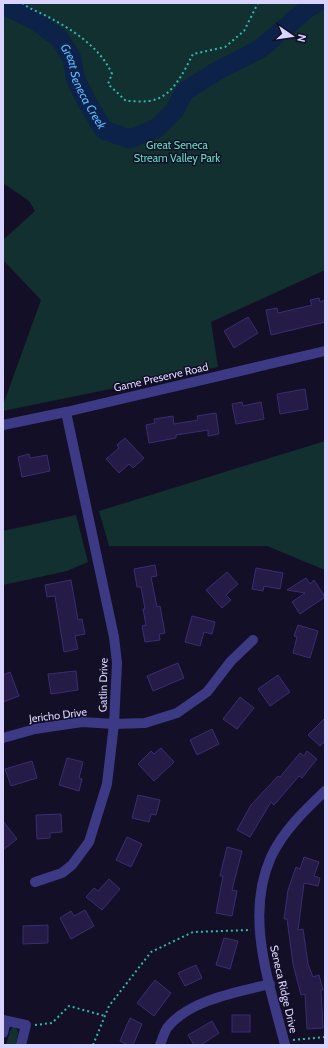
<svg xmlns="http://www.w3.org/2000/svg" width="328" height="1048" font-family="Cabin,sans-serif">
<style>
.green{fill:#12302f}
.lines{fill:none;stroke-linecap:round;stroke-linejoin:round}
.river{stroke:#0c2248;stroke-width:19}
.building{fill:#241b47;stroke:#3b2d73}
.path{stroke:#2fb8b0;stroke-width:2;stroke-dasharray:2 3;stroke-linecap:butt}
.minor{stroke:#3d3a85;stroke-width:10}
.labels{text-anchor:middle;stroke-width:3;stroke-linejoin:round;paint-order:stroke}
.park-label{font-size:11px;fill:#5fe0c0;stroke:#130f26}
.street-label{font-size:11px;fill:#d9d4ff;stroke:#130f26}
.water-label{font-size:12px;font-style:italic;fill:#62b6ff;stroke:#130f26}
</style>
<rect width="100%" height="100%" fill="#130f26"/>
<g class="green">
<path d="M3,3H325V270L211,322L218,367L3,411V405L41,300L3,260V240L35,211L29,201L3,183Z"/>
<path d="M325,441V570L267,546H109L99,511Z"/>
<path d="M76,515L88,562L67,571L3,585V531Z"/>
<path d="M13,1027L17,1029L18,1032L16,1045H6L10,1031Z"/>
</g>
<g class="lines">
<path class="river" id="s1" d="M3,5L36,21L60,39L72,59L76,80L87,102L104,130L130,139L157,128L175,110L184,92L217,71L260,49L308,8L317,3"/>
</g>
<g class="building">
<path d="M319,298L320,302L325,300V322L271,335L266,310L277,308L278,313L312,305L310,300Z"/>
<path d="M248,317L258,333L234,348L224,331Z"/>
<path d="M305,389L308,409L280,414L277,394Z"/>
<path d="M242,402L243,406L261,402L264,419L236,424L232,404Z"/>
<path d="M216,413L219,434L208,436V430L176,435V438L149,443L146,425L155,423L154,419L173,416L174,424L198,420L197,416Z"/>
<path d="M125,438L144,458L133,468L129,464L119,473L106,459L119,448L117,445Z"/>
<path d="M29,454L30,458L47,455L50,471L22,477L18,457Z"/>
<path d="M155,565L157,576L151,577L157,607L160,606L165,633L159,634L160,640L145,642L142,626L146,625L143,609H145L141,587H137L134,569Z"/>
<path d="M256,568L283,573L280,589L264,586L263,591L252,589Z"/>
<path d="M227,572L238,584L226,595L231,600L222,608L206,590Z"/>
<path d="M306,578L310,584L314,580L325,597L300,614L292,602L305,593L287,590Z"/>
<path d="M71,580L78,620L82,619L85,634L75,636L78,649L64,652L55,596L47,597L45,585Z"/>
<path d="M192,616L215,622L212,634L204,632L200,646L185,642Z"/>
<path d="M298,625L318,631L310,658L293,653L297,637L294,636Z"/>
<path d="M178,663L184,678L153,691L147,676Z"/>
<path d="M76,671L78,690L51,694L48,674Z"/>
<path d="M10,672L19,696L3,702V675Z"/>
<path d="M278,675L290,692L270,706L258,689Z"/>
<path d="M240,697L254,708L237,729L223,719Z"/>
<path d="M325,718V741L320,746L308,735Z"/>
<path d="M212,729L219,744L197,755L190,740Z"/>
<path d="M161,748L174,762L154,781L138,764L151,751L154,754Z"/>
<path d="M307,751L317,759L302,778L299,776L274,805L271,802L250,837L237,830L251,805L278,776L280,777L300,753L304,756Z"/>
<path d="M67,758L83,762L79,778L82,779L79,791L59,785Z"/>
<path d="M32,761L37,778L11,786L5,769Z"/>
<path d="M138,795L160,800L156,815L151,814L149,822L132,818Z"/>
<path d="M61,814L62,832L50,833V838L37,839L36,815Z"/>
<path d="M3,821L17,839L3,850Z"/>
<path d="M127,837L142,844L131,867L116,860Z"/>
<path d="M227,847L242,851L232,890L237,891L232,916L216,913L223,876H220Z"/>
<path d="M304,857L319,862L314,876L320,878L318,886L304,883L298,930L303,929L308,964L313,977L319,975L323,990H321L323,1028L307,1029L305,994L301,995L293,964L287,919H284L288,890L296,867L300,869Z"/>
<path d="M109,879L120,889L102,910L86,897L94,888L98,891Z"/>
<path d="M85,910L94,926L71,939L60,918L71,911L74,916Z"/>
<path d="M48,925V943L23,944V926Z"/>
<path d="M224,938L238,941L230,969L216,965Z"/>
<path d="M196,965L202,978L185,986L178,973Z"/>
<path d="M155,980L171,993L154,1016L137,1003Z"/>
<rect x="232" y="1015" width="18" height="17"/>
<path d="M130,1018L142,1024L133,1045H128L120,1041Z"/>
<path d="M212,1021L219,1033L201,1045H194L188,1035Z"/>
</g>
<g class="lines">
<g class="path">
<path d="M22,3C31,10 42,13 52,19C76,32 101,49 112,74L108,84L126,101C133,101 141,102 148,101C172,99 183,73 193,54L225,47L244,31L258,3"/>
<path d="M35,1025L52,1023L69,1006L105,1016"/>
<path d="M293,1040L325,1037"/>
<path d="M93,1045L109,1006L151,952L193,932L251,930"/>
</g>
<g class="minor">
<path d="M3,425L66,412L325,351"/>
<path d="M3,738L35,729L82,722L114,724L145,723L177,713L207,692L231,661L253,640"/>
<path d="M35,882L62,873L72,865L89,842L107,784L114,724L117,663L114,637L66,412"/>
<path d="M3,1020L26,1025L21,1045"/>
<path d="M3,1033L6,1021"/>
<path d="M160,1045C162,1040 164,1033 167,1028C189,1000 237,992 270,984"/>
<path d="M285,1045C270,985 244,917 271,857C283,831 305,810 325,791"/>
</g>
</g>
<g class="labels">
<g class="park-label">
<text x="177" y="149">Great Seneca<tspan x="177" dy="13">Stream Valley Park</tspan></text>
</g>
<g class="street-label">
<text transform="translate(161 377) rotate(-13)" y="4">Game Preserve Road</text>
<text transform="translate(103 685) rotate(-89)" y="4">Gatlin Drive</text>
<text transform="translate(58 715) rotate(-7)" y="4">Jericho Drive</text>
<text transform="translate(284 989) rotate(77)" y="4">Seneca Ridge Drive</text>
</g>
<g class="water-label">
<text dy="4" stroke="none"><textPath href="#s1" startOffset="120">Great Seneca Creek</textPath></text>
</g>
</g>
<rect width="328" height="1048" fill="none" stroke="#d9d4ff" stroke-width="8"/>
<g transform="translate(292 36) rotate(103)" stroke="#130f26" stroke-width="3" paint-order="stroke">
<path d="M0-3L7 15L0 10L-7 15Z" fill="#d9d4ff"/>
<text y="-6" font-size="11" font-weight="bold" text-anchor="middle" fill="#d9d4ff">N</text>
</g>
</svg>
